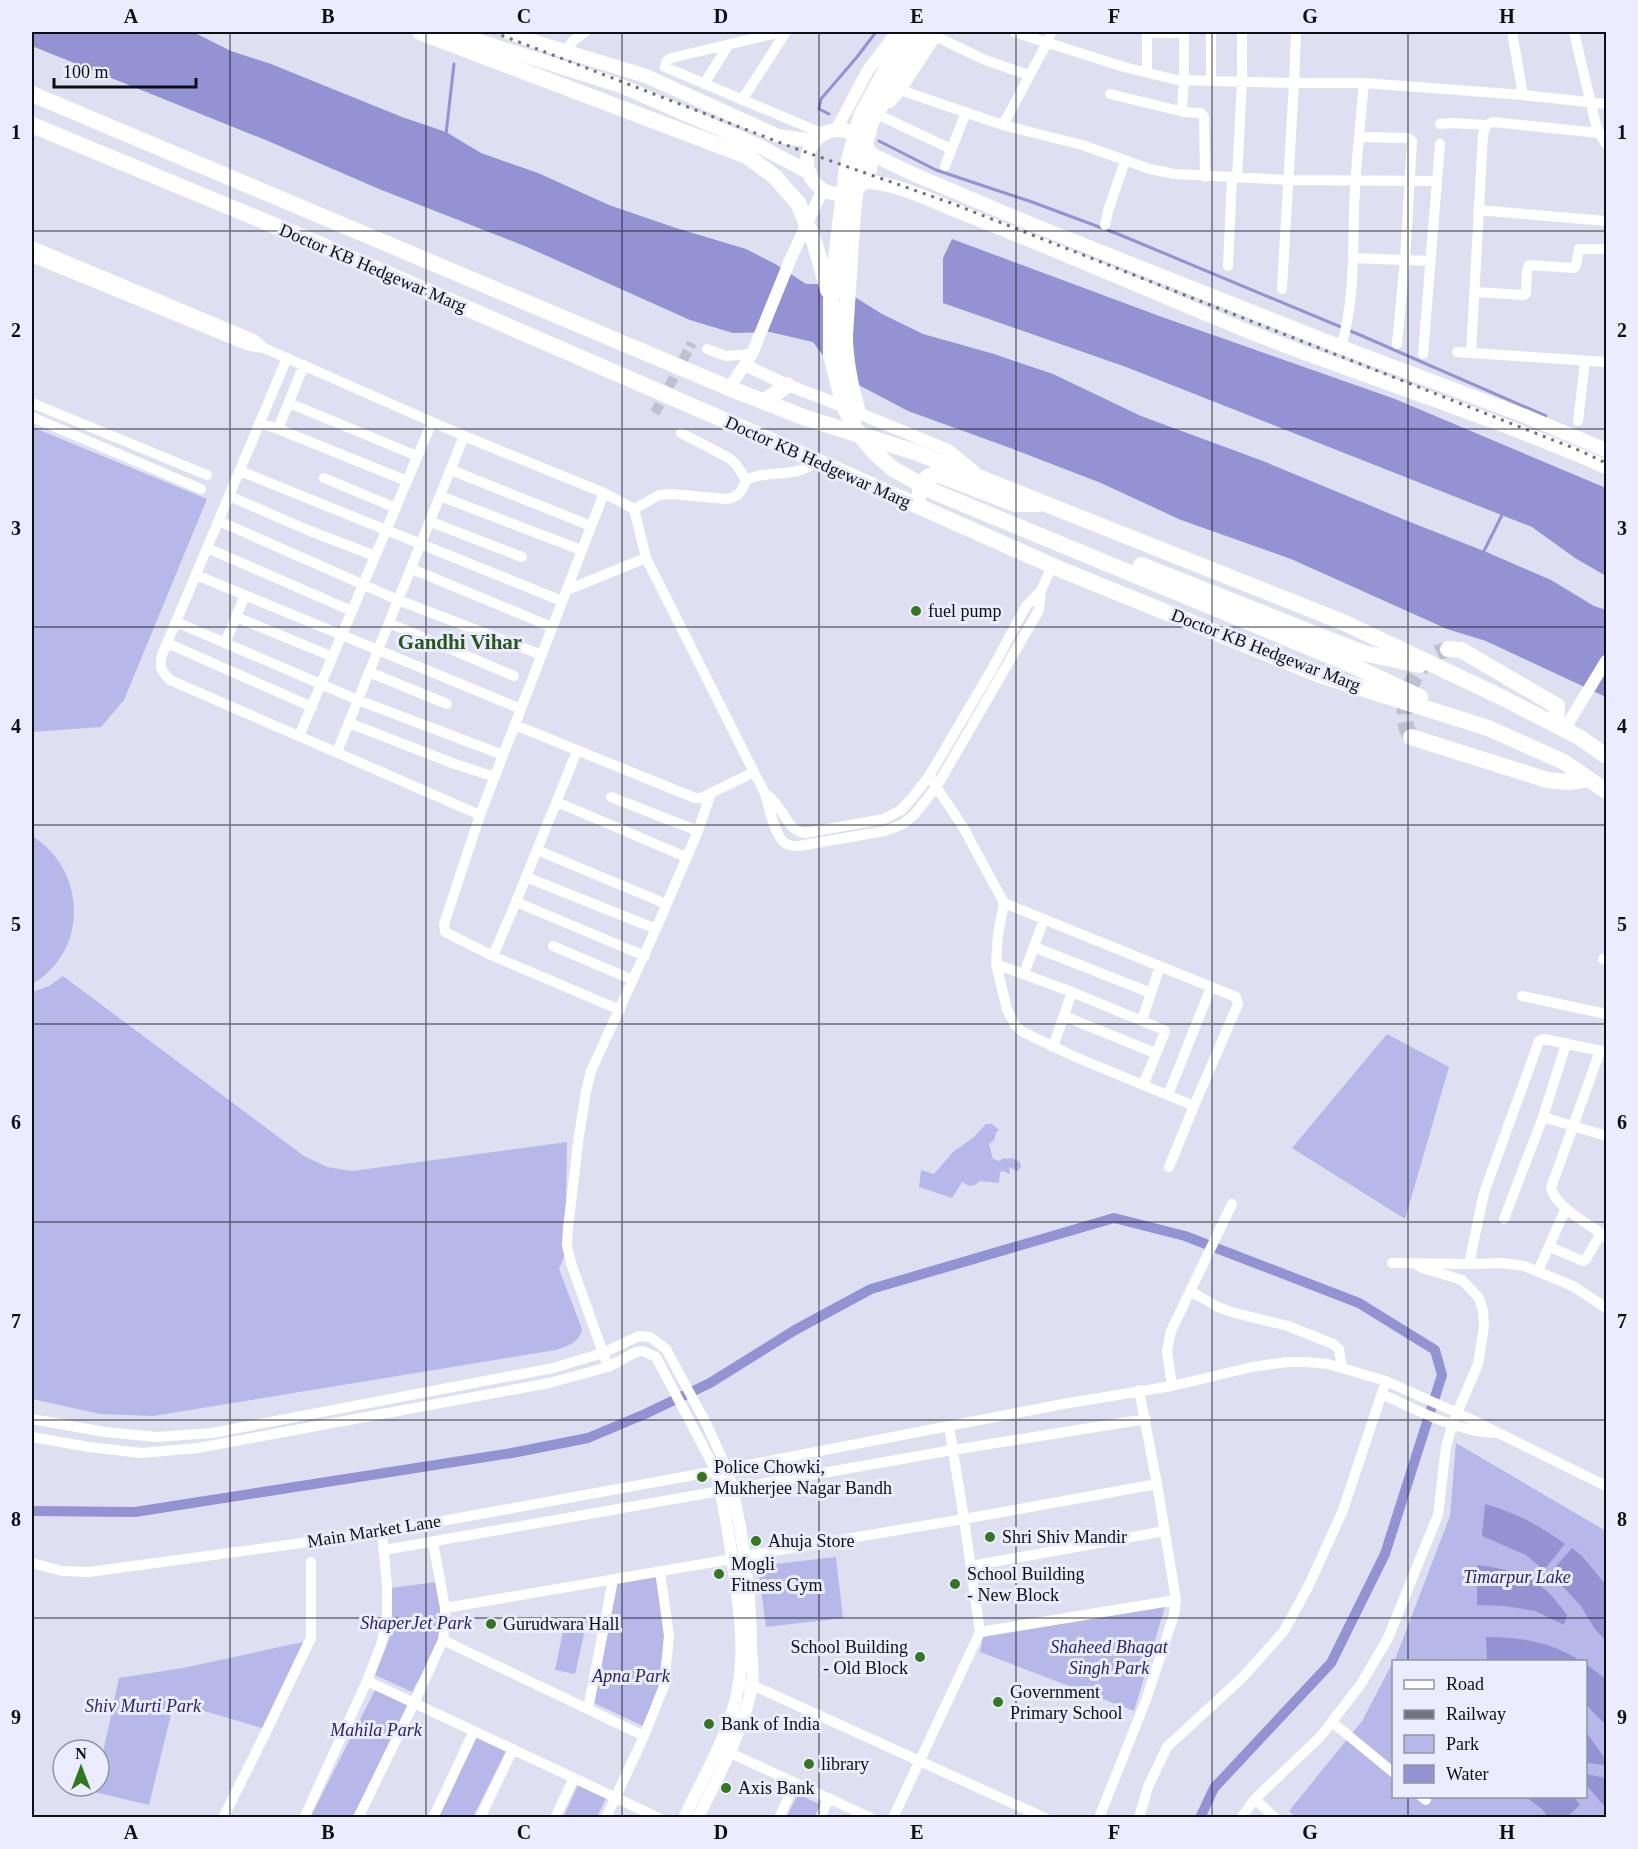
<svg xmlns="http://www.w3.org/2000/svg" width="1638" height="1849" font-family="'Times New Roman',serif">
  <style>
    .green { fill: #b6b8e9 }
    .water { fill: #9393d4 }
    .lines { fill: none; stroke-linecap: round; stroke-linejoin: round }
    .stream { stroke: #9393d4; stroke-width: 3 }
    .canal { stroke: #9393d4; stroke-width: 10 }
    .minor-tunnel { stroke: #bfc0d0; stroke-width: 10; stroke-dasharray: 10 5; stroke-linecap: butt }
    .trunk-tunnel { stroke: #bfc0d0; stroke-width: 16; stroke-dasharray: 16 8; stroke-linecap: butt }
    .minor { stroke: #fff; stroke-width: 10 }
    .tertiary { stroke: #fff; stroke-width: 12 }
    .secondary { stroke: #fff; stroke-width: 14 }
    .trunk { stroke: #fff; stroke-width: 16 }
    .rail { stroke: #72737f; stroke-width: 3; stroke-dasharray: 3 6; stroke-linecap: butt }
    .grid { fill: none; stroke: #0e0f15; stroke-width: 1.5; stroke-opacity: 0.55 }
    .poi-dot { fill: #32791d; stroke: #ebecfe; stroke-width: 2 }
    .labels { text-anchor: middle; stroke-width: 6; stroke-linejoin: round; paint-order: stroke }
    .street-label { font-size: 18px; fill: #0e0f15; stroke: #ebecfe }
    .poi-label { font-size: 18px; fill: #0e0f15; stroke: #ebecfe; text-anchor: start }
    .park-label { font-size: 18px; font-style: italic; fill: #2e226e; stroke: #ebecfe }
    .quarter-label { font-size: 21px; font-weight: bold; fill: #29561d; stroke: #ebecfe }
    .neatline { fill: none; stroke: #0e0f15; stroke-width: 2 }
    .grid-label { font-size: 20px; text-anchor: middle; font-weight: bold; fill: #0e0f15 }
  </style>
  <rect width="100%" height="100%" fill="#dedff1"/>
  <path class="green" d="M 32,427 L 207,499 L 124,700 L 101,727 L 32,732 Z
    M 32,836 C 87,870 89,951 32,984 Z
    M 63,976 L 304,1156 L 327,1167 L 352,1171 L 567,1142 L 565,1254 L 559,1269 L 582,1329 C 580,1342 568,1346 556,1350 L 153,1416 L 100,1414 L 32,1399 L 32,992 L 49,986 Z
    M 1387,1034 L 1449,1067 L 1405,1219 L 1292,1148 Z
    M 986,1124 L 992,1124 L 999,1130 L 996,1133 L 994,1140 L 989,1144 L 993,1159 L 1000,1161 L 1003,1158 L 1006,1159 L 1012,1158 L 1020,1162 L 1021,1167 L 1017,1171 L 1009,1167 L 1010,1174 L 1003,1171 L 1000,1172 L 999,1183 L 980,1181 L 975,1185 L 969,1186 L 962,1182 L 952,1198 L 919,1187 L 921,1170 L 934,1174 L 953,1152 L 974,1137 Z
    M 1456,1443 L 1606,1531 L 1606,1817 L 1297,1818 L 1289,1811 L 1362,1721 L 1393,1662 L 1394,1796 L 1586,1796 L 1586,1662 L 1394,1662 L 1450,1516 Z
    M 836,1557 L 843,1618 L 766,1627 L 758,1566 Z
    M 657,1577 L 665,1638 L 661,1685 L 643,1726 L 594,1703 L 617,1584 Z
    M 437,1582 C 439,1596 444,1611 442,1626 C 439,1647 422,1673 412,1692 L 375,1675 L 391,1634 L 391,1588 Z
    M 1165,1607 L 1134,1711 L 980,1652 L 983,1637 Z
    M 566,1617 L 587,1621 L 575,1674 L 555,1670 Z
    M 303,1642 L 262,1728 L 174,1702 L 149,1805 L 94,1792 L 96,1786 L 99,1786 L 99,1771 L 119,1678 L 183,1668 Z
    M 375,1690 L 409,1705 L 353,1817 L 310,1818 Z
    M 476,1736 L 506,1751 L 473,1817 L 437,1818 Z
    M 578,1785 L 606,1798 L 597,1817 L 563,1818 Z
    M 798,1794 L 821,1805 L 815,1817 L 786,1818 Z"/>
  <path class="water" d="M 32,32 L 193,32 L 231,51 L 271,64 L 402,117 L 446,132 L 481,153 L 538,173 L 609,205 L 676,228 L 746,249 L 777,265 L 806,284 L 834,284 L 882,314 L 923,334 L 994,354 L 1053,374 L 1141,416 L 1263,461 L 1410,522 L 1484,551 L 1551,580 L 1594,606 L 1606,610 L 1606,697 L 1486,641 L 1447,629 L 1291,559 L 1181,520 L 1101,483 L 1013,449 L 908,411 L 836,373 L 813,342 L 770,332 L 733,333 L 690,320 L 527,247 L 379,189 L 268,141 L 32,46 Z
    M 952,239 L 1162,317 L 1395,399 L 1606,488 L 1606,576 L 1575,558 L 1532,527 L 1126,367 L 943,303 L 943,258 Z
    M 1485,1504 C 1515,1512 1540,1526 1565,1544 L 1544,1570 L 1526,1555 L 1482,1536 Z
    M 1572,1548 L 1582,1556 L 1606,1585 L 1606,1641 L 1594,1628 L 1581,1606 L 1550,1573 Z
    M 1477,1565 C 1503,1568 1528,1574 1548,1592 C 1555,1599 1561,1607 1567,1615 L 1564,1625 L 1535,1611 L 1505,1606 L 1477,1605 Z
    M 1486,1637 C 1520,1637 1552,1642 1581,1661 L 1487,1661 Z
    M 1586,1664 L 1606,1679 L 1606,1725 L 1586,1705 Z
    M 1586,1732 L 1606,1760 L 1606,1765 L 1586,1763 Z
    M 1586,1774 L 1606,1778 L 1606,1808 L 1586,1785 Z
    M 1526,1797 L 1574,1797 L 1580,1805 L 1567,1817 L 1548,1817 L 1542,1809 Z"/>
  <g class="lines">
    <path class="stream" d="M 829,114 L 819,109 L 821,99 L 857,57 L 876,32
      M 446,134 L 454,64
      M 879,141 L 936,170 L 1032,202 L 1118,234 L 1360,335 L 1546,416
      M 1483,553 L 1503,513"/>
    <path class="canal" d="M 32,1511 L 135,1512 L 512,1453 L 588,1438 L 645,1414 L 710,1383 L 795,1330 L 871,1289 L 1114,1218 L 1185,1236 L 1359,1303 L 1435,1350 L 1442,1375 L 1385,1554 L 1331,1663 L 1214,1788 L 1200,1818"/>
    <path class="minor-tunnel" d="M 655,413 L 692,343"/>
    <path class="trunk-tunnel" d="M 1411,737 C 1395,713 1411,674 1431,657 C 1436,652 1442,651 1448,649"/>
    <path class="minor" d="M 781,32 L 671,58 L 667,61 L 665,67 L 824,134
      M 1014,32 L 1124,67 L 1177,80 L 1294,83 L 1296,32
      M 1512,32 L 1523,95
      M 1574,32 L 1596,125 L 1599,133 L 1606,144
      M 1147,33 L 1184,33
      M 935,36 L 985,60 L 1029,75
      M 565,51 L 574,40 L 585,32
      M 1147,72 L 1147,32
      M 1211,81 L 1211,32
      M 704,84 L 729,44
      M 900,90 L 1003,125 L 1082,145 L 1150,169 L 1174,174 L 1289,180 L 1437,181
      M 1110,94 L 1176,110 L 1182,108 L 1184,80 L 1184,32
      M 742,100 L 786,32
      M 1179,110 L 1183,112 L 1201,113 L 1204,117 L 1205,177
      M 881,116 L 951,149
      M 1440,124 L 1452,123 L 1486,125
      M 1003,125 L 1048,41 L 1051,32
      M 1360,137 L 1407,138 L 1410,139 L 1412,141 L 1405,260 L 1397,344
      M 945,166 L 966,112
      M 1237,178 L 1242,81 L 1242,32
      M 1478,210 L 1606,221
      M 1105,225 L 1108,211 L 1125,161
      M 32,246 L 254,339 L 264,348 L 464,436 L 604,493 L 634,509
      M 32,257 L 249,346 L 264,348
      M 1353,258 L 1430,261
      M 1228,266 L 1232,178
      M 1282,289 L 1294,83 L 1364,83 L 1523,95 L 1606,104
      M 1474,292 L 1524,295 L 1526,293 L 1527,270 L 1529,265 L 1574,268 L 1576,265 L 1579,249 L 1606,249
      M 1341,347 C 1354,304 1353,258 1354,213 C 1355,170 1360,126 1364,83
      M 707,349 L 726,356 L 752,354
      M 1457,352 L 1606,362
      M 1471,353 L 1483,135 L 1486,125 L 1493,122 L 1599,133
      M 1423,354 L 1440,144
      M 287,358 L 162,655 C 159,667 161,671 170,680 L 480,815 L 444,924 L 445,932 L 493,956 L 620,1010
      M 32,403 L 207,475
      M 289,403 L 417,456
      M 32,417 L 201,489
      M 1578,421 L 1585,362
      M 259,423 L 278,429 L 407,481
      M 278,429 L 304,365
      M 681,433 L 729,458 L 736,464 L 746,480
      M 451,470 L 591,526
      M 240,471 L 562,601
      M 324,478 L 396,508
      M 229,496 L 310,531 L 375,556
      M 440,496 L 581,550
      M 219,521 L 398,600 L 542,655
      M 431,522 L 522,557
      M 207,548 L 352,611
      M 412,569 L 552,627
      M 196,575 L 521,709
      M 567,590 L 646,558
      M 236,617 L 333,657
      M 176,622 L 358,700 L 503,755
      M 389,623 L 514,676
      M 167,643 L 312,707
      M 225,643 L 245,595
      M 369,672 L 447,704
      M 349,723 L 452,763 L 495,777
      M 515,725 L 695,798 L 701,798 L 711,793
      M 299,736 L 432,422
      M 337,752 L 464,436
      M 754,772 C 757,779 762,786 765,794 C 769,806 774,835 785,843 C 789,846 794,846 799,846 L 885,831 L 903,824 L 915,814 L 937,786 L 1039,610 L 1041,591 L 1052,566
      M 929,776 L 963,827 L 1004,903 L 998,934 L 996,964 L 1007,1009 L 1015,1025 L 1023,1032 L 1073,1056 L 1194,1106 L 1169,1167
      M 765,793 C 770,797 774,801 778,807 C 787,818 790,831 805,833 L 884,819 L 901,810 L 913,797 L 929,776 L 991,671 L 1026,606 L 1041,591
      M 611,797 L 698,831
      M 557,802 L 686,857
      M 480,815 L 604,493
      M 537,850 L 666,904
      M 526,877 L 656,929
      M 516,902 L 645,956
      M 1004,903 L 1236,997 L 1238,1004 L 1194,1106
      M 553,946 L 633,980
      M 1034,947 L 1151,993
      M 493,956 L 516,902 L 577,751
      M 1603,959 L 1606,959
      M 996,964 L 1072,992 L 1053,1047
      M 1024,974 L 1044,919
      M 1072,992 L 1164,1030 L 1165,1032 L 1143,1085
      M 1522,996 L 1606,1014
      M 1064,1016 L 1155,1053
      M 1142,1020 L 1160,966
      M 1600,1051 L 1551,1188 C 1556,1208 1591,1225 1606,1237
      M 1168,1095 L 1211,987
      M 1543,1117 L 1606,1136
      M 1504,1219 L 1543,1117 L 1566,1044
      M 1550,1247 L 1583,1261 L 1586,1259 L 1601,1233
      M 1392,1263 L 1469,1264 L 1502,1263 L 1524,1266 L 1573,1286 L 1606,1308
      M 1469,1264 L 1484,1193 L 1539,1041 L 1544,1039 L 1606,1052
      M 1538,1271 L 1566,1208
      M 1190,1291 L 1218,1307 L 1231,1312 L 1288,1326 L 1333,1344 L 1339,1349 L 1342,1368
      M 608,1367 L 571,1263 L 567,1245 L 568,1228 L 579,1135 L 586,1092 L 591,1071 L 656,929 L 698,831 L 711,793 L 754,772 L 646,558 L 634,509 L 659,495 L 672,494 L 725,499 C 738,498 742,492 746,480 C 772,468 795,480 817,461
      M 1172,1386 L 1167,1351 L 1171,1331 L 1232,1204
      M 1382,1394 C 1417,1410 1455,1431 1494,1433
      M 32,1419 L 105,1432 L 156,1437 L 212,1433 L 553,1368 L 603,1353 L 639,1336 L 650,1337 L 666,1349 L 707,1425 L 727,1469
      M 32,1437 L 89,1447 L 141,1453 L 198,1448 L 549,1383 L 608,1367 L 636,1352 L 643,1351 L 656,1357 L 716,1471
      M 433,1542 L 445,1608 L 445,1625 L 443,1640 L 414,1703 L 659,1818
      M 384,1550 L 953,1450 L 1146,1419
      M 744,1556 L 964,1519 L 1157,1484
      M 32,1563 L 62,1571 L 89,1572 L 382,1532 L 727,1469 L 1063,1404 L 1172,1386 L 1252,1367 L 1287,1362 L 1306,1362 L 1328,1364 L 1386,1381 L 1464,1416 L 1606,1486
      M 971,1566 L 1165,1531
      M 445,1608 L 732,1559
      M 980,1632 L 1176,1600
      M 443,1640 L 644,1736
      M 745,1686 L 752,1685 L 1045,1818
      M 588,1709 L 613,1580
      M 1332,1722 L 1394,1773
      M 724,1750 L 871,1818
      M 1421,1796 L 1426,1800
      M 1255,1799 L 1275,1818
      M 223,1818 L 266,1732 L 311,1638 L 311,1562
      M 304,1818 L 367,1681 L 381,1645 L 387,1619 L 387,1586 L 382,1532
      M 358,1818 L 414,1703 L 367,1681
      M 433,1818 L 474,1731
      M 480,1818 L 513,1749
      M 555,1818 L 574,1778
      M 606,1818 L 644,1736 L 664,1686 L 669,1636 L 660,1571
      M 779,1818 L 795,1783
      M 820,1818 L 829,1798
      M 893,1818 L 980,1632 L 964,1519 L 949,1426
      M 1099,1818 L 1146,1700 L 1174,1615 L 1176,1600 L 1157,1484 L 1139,1390
      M 1139,1818 L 1148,1787 L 1167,1747 L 1244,1676 L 1284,1631 L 1309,1585 L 1343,1510 L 1386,1381
      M 1241,1818 L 1255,1799 L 1320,1737 L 1361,1684 L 1388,1638 L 1438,1515 L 1446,1447 L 1452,1425 L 1478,1364 L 1484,1327 L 1483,1311 L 1479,1298 L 1462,1280 L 1422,1268 L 1416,1264"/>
    <path class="tertiary" d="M 890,102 L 900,90 L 938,32
      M 836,130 L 868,70 L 897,32
      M 745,365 L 787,385 L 822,398 L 948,450 L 974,471
      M 729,388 L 752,354 L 791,258 L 823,189
      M 1564,730 L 1606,661
      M 684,1818 C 703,1777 731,1732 738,1688 C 745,1652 740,1614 735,1579 C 730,1542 725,1507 716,1471
      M 698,1818 C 718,1776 743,1732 752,1686 C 754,1675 752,1662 751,1650 C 751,1589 743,1528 727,1469"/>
    <path class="secondary" d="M 451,32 L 621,86 L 761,147 L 810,173
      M 508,32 L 548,46 L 646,76 L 778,136 L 814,141
      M807 162a32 32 0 1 1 64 0a32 32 0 1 1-64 0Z
      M 869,153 L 913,174 L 1031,224 L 1341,347 L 1525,416 L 1606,450
      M 864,182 C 893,181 934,202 962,213 C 1058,250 1151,292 1247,331 C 1366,378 1488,415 1606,467"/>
    <path class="trunk" d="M 420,32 L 747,156 L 775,177 L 798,203 L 815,244 L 828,290
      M 913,32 L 891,61 L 861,116 L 847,167 L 831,300 L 831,355 L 844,406 L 856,430 L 873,451 L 893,469 L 937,493 L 1347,663 L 1420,697
      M 32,94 L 729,388 L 806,418 L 915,452 L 1345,623 L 1499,696 L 1579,737 L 1606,756
      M 32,125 L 307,239 L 761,436 L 1062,570 L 1320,675 L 1488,728 L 1564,762 L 1606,791
      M 764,402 L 787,385
      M 857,409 C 850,384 845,361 845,335 L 853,212 L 858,172 L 871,122 L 901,72 L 929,32
      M 920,494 C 920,482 926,476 937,474 L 1015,504 L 1038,504
      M 1141,565 L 1363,653 L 1419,665
      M 1448,649 L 1461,650 L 1557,706 L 1556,725
      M 1411,737 L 1547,780 L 1568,782 L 1589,779"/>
    <path class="rail" d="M 493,32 L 794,148 L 951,203 L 1581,451 L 1606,463"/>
  </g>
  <path class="grid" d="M 230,32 L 230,1818M 426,32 L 426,1818M 622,32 L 622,1818M 819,32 L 819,1818M 1016,32 L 1016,1818M 1212,32 L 1212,1818M 1408,32 L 1408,1662M 32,231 L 1606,231M 32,429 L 1606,429M 32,627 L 1606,627M 32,825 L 1606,825M 32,1024 L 1606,1024M 32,1222 L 1606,1222M 32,1420 L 1606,1420M 32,1618 L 1606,1618M 1408,1796 L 1408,1818"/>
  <g class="poi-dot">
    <circle cx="916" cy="611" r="6"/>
    <circle cx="702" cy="1477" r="6"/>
    <circle cx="990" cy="1537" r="6"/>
    <circle cx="756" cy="1541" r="6"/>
    <circle cx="719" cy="1574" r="6"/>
    <circle cx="955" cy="1584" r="6"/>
    <circle cx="491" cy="1624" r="6"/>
    <circle cx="920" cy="1657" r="6"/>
    <circle cx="998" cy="1702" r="6"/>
    <circle cx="709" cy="1724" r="6"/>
    <circle cx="809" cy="1764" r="6"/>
    <circle cx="726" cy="1788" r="6"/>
  </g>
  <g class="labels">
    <g class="street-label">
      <text transform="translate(373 268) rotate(23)" y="6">Doctor KB Hedgewar Marg</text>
      <text transform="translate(818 462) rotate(24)" y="6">Doctor KB Hedgewar Marg</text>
      <text transform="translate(1266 650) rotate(21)" y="6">Doctor KB Hedgewar Marg</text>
      <text transform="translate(374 1531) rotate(-9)" y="6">Main Market Lane</text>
    </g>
    <g class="poi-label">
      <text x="928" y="617">fuel pump</text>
      <text x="714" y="1473">Police Chowki,<tspan x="714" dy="21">Mukherjee Nagar Bandh</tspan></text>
      <text x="1002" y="1543">Shri Shiv Mandir</text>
      <text x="768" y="1547">Ahuja Store</text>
      <text x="731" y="1570">Mogli<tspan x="731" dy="21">Fitness Gym</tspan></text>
      <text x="967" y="1580">School Building<tspan x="967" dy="21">- New Block</tspan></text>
      <text x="503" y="1630">Gurudwara Hall</text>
      <text x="908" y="1653" text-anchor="end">School Building<tspan x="908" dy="21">- Old Block</tspan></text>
      <text x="1010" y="1698">Government<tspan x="1010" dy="21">Primary School</tspan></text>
      <text x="721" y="1730">Bank of India</text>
      <text x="821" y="1770">library</text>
      <text x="738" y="1794">Axis Bank</text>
    </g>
    <g class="park-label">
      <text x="1517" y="1583">Timarpur Lake</text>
      <text x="416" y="1629">ShaperJet Park</text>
      <text x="1109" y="1653">Shaheed Bhagat<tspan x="1109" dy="21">Singh Park</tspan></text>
      <text x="631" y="1682">Apna Park</text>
      <text x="143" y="1712">Shiv Murti Park</text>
      <text x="376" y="1736">Mahila Park</text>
    </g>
    <g class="quarter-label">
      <text x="460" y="649">Gandhi Vihar</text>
    </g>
  </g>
  <rect width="1638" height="1849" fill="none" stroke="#ebecfe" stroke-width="66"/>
  <rect x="1392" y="1660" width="195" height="138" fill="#ebecfe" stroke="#9394a1" stroke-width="1.5"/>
  <rect x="1404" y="1680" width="30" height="9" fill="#ffffff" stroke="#9394a1" stroke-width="1.5"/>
  <text x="1446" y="1690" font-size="18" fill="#0e0f15">Road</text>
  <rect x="1404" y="1710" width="30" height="9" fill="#72737f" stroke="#9394a1" stroke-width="1.5"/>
  <text x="1446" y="1720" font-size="18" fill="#0e0f15">Railway</text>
  <rect x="1404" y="1735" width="30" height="18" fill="#b6b8e9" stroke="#9394a1" stroke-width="1.5"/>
  <text x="1446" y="1750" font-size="18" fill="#0e0f15">Park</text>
  <rect x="1404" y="1765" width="30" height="18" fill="#9393d4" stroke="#9394a1" stroke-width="1.5"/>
  <text x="1446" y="1780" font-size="18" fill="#0e0f15">Water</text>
  <g transform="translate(81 1768)"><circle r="28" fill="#ebecfe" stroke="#9394a1" stroke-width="1.5"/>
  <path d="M0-4.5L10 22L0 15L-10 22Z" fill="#32791d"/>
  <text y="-9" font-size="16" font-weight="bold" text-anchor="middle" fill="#0e0f15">N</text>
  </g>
  <path d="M54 78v9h142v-9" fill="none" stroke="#0e0f15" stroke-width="3"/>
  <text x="63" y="78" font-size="18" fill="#0e0f15" stroke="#ebecfe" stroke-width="4.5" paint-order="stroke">100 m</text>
  <rect x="33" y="33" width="1572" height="1783" class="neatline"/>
  <g class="grid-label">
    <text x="131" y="23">A</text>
    <text x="328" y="23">B</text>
    <text x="524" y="23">C</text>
    <text x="721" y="23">D</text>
    <text x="917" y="23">E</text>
    <text x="1114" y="23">F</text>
    <text x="1310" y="23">G</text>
    <text x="1507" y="23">H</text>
    <text x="16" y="139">1</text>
    <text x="1622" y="139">1</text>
    <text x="16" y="337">2</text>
    <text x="1622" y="337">2</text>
    <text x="16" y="535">3</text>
    <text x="1622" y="535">3</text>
    <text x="16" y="733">4</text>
    <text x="1622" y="733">4</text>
    <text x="16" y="931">5</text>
    <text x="1622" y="931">5</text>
    <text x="16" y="1129">6</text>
    <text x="1622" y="1129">6</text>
    <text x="16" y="1328">7</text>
    <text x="1622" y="1328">7</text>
    <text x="16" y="1526">8</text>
    <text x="1622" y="1526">8</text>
    <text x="16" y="1724">9</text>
    <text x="1622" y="1724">9</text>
    <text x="131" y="1839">A</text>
    <text x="328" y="1839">B</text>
    <text x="524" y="1839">C</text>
    <text x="721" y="1839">D</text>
    <text x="917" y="1839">E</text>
    <text x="1114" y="1839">F</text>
    <text x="1310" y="1839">G</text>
    <text x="1507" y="1839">H</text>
  </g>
</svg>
